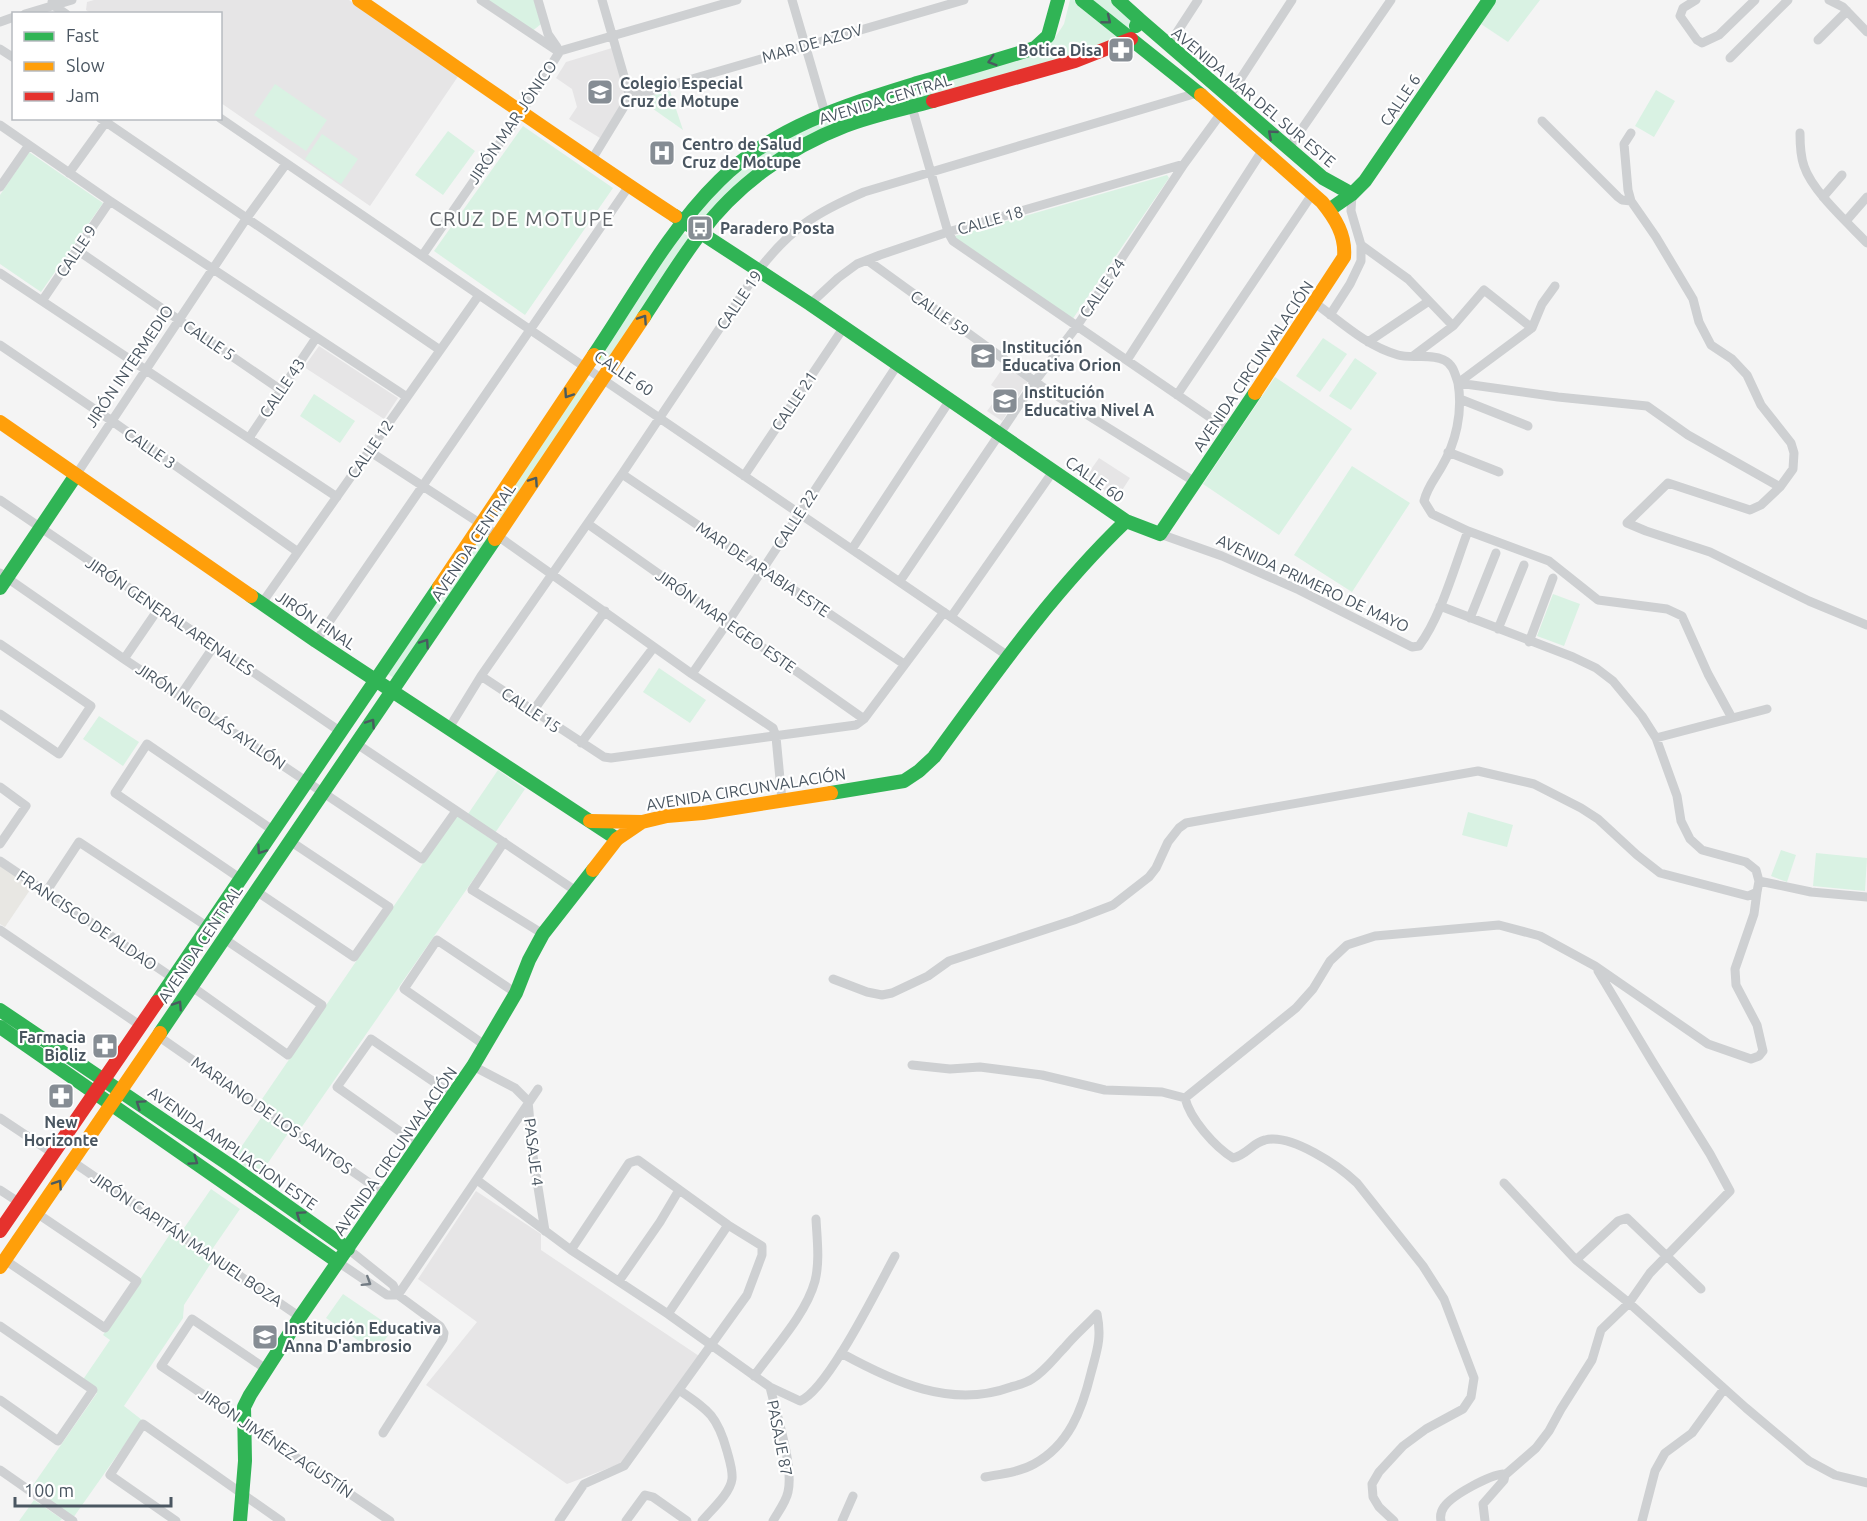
<svg xmlns="http://www.w3.org/2000/svg" width="1867" height="1521" font-family="Ubuntu,sans-serif">
  <style>
    .commercial { fill: #e8e7e3 }
    .education { fill: #e6e5e6 }
    .green { fill: #d9f2e3 }
    .lines { fill: none; stroke-linecap: round; stroke-linejoin: round }
    .street { stroke: #ced0d2; stroke-width: 9 }
    .fast { stroke: #30b455; stroke-width: 14 }
    .slow { stroke: #ff9f0a; stroke-width: 14 }
    .jam { stroke: #e5322d; stroke-width: 14 }
    .oneway { stroke: #495b60 }
    .oneway2 { stroke: #727b83 }
    .labels { text-anchor: middle; stroke-width: 4.5; stroke-linejoin: round; paint-order: stroke }
    .street-label { font-size: 16px; fill: #4a5661; stroke: #fff }
    .poi-label { font-size: 16px; font-weight: bold; fill: #4a5661; stroke: #fff; text-anchor: start }
    .quarter-label { font-size: 20px; letter-spacing: 1.5px; fill: #5f6368; stroke: #fff }
  </style>
  <rect width="100%" height="100%" fill="#f4f4f4"/>
  <path class="commercial" d="M 0,862 L 34,884 L 5,927 L 0,924 Z"/>
  <path class="education" d="M 94,0 L 349,0 L 459,75 L 370,206 L 221,103 L 220,14 L 92,14 L 86,10 L 87,2 Z
    M 612,48 L 628,96 L 600,138 L 569,119 L 577,107 L 572,89 L 556,78 L 566,62 Z
    M 319,346 L 398,398 L 384,419 L 304,367 Z
    M 1005,365 L 1029,380 L 1002,421 L 987,411 L 1001,392 L 991,385 Z
    M 1099,458 L 1130,478 L 1117,498 L 1085,478 Z
    M 476,1191 L 541,1234 L 541,1250 L 702,1358 L 622,1463 L 567,1484 L 426,1385 L 477,1322 L 418,1279 Z"/>
  <path class="green" d="M 481,0 L 534,0 L 541,24 L 530,33 Z
    M 1070,0 L 1075,0 L 1121,36 L 1119,41 L 802,141 L 706,222 L 695,214 L 724,180 L 811,122 L 899,93 L 1047,50 L 1064,24 Z
    M 1093,0 L 1111,0 L 1133,19 L 1128,32 Z
    M 1496,0 L 1540,0 L 1508,42 L 1481,24 Z
    M 275,84 L 327,120 L 306,151 L 254,115 Z
    M 1656,90 L 1675,101 L 1654,137 L 1635,126 Z
    M 670,91 L 683,130 L 639,99 Z
    M 523,126 L 613,188 L 525,315 L 434,251 Z
    M 448,131 L 475,151 L 443,195 L 415,175 Z
    M 322,134 L 358,159 L 341,184 L 305,159 Z
    M 29,152 L 103,203 L 41,292 L 0,264 L 0,195 Z
    M 1167,175 L 1169,178 L 1072,320 L 955,239 L 955,236 Z
    M 682,232 L 692,239 L 605,367 L 595,361 Z
    M 1323,338 L 1347,354 L 1320,392 L 1296,376 Z
    M 1355,358 L 1377,373 L 1351,410 L 1329,396 Z
    M 1275,377 L 1352,429 L 1279,535 L 1203,484 Z
    M 585,378 L 593,385 L 501,520 L 493,513 Z
    M 314,394 L 355,421 L 340,443 L 300,416 Z
    M 1352,466 L 1410,503 L 1352,592 L 1294,555 Z
    M 477,538 L 486,544 L 394,678 L 386,673 Z
    M 1553,594 L 1580,604 L 1564,646 L 1537,636 Z
    M 659,668 L 706,700 L 690,723 L 643,692 Z
    M 99,716 L 139,742 L 123,766 L 83,739 Z
    M 498,770 L 525,789 L 495,833 L 468,814 Z
    M 1468,812 L 1513,825 L 1507,847 L 1462,835 Z
    M 456,815 L 498,844 L 299,1131 L 260,1102 Z
    M 1781,850 L 1796,855 L 1787,882 L 1771,876 Z
    M 1816,853 L 1867,858 L 1865,891 L 1813,886 Z
    M 263,1115 L 289,1132 L 259,1176 L 233,1159 Z
    M 211,1189 L 240,1209 L 211,1251 L 182,1231 Z
    M 170,1234 L 211,1263 L 184,1305 L 183,1318 L 124,1406 L 142,1420 L 73,1518 L 31,1488 L 97,1393 L 82,1381 L 110,1340 L 103,1335 Z
    M 343,1294 L 393,1328 L 376,1353 L 326,1318 Z
    M 34,1500 L 62,1519 L 60,1521 L 19,1521 Z"/>
  <g class="lines">
    <path class="street" d="M 481,0 L 559,52
      M 538,0 L 548,34 L 557,47
      M 602,0 L 630,97
      M 792,0 L 825,113
      M 1696,0 L 1683,8 L 1680,16 L 1697,40 L 1702,43 L 1719,35 L 1755,0
      M 1829,0 L 1843,7 L 1867,32
      M 52,2 L 53,5 L 66,14
      M 25,14 L 72,0
      M 0,22 L 14,17
      M 1818,40 L 1847,11
      M 1168,46 L 1198,0
      M 0,49 L 14,58
      M 1730,58 L 1788,0
      M 1228,98 L 1292,0
      M 912,107 L 948,232 L 953,241 L 1230,431
      M 100,118 L 440,350
      M 220,118 L 1008,656
      M 1542,121 L 1618,197 L 1622,200 L 1631,201
      M 0,125 L 110,201 L 407,397
      M 1631,133 L 1624,144 L 1628,190 L 1631,201 L 1656,237 L 1693,299 L 1699,322 L 1711,345 L 1732,359 L 1747,375 L 1761,405 L 1791,443 L 1794,453 L 1793,469 L 1780,487 L 1761,505 L 1750,510 L 1668,483 L 1627,523 L 1646,531 L 1710,552 L 1809,601 L 1867,625
      M 1800,133 C 1800,144 1800,155 1804,166 C 1812,191 1848,223 1867,243
      M 1288,149 L 1391,0
      M 591,161 L 630,97 L 964,0
      M 69,173 L 108,119
      M 0,187 L 29,145
      M 1823,197 L 1842,175
      M 1846,221 L 1867,197
      M 1361,245 L 1408,279 L 1453,326
      M 77,250 L 281,390
      M 422,256 L 522,111 L 560,51 L 737,0
      M 867,260 L 1041,386 L 1195,482
      M 0,273 L 337,497
      M 1555,286 L 1542,304 L 1532,328 L 1458,383 C 1463,412 1456,443 1441,468 C 1434,480 1427,488 1424,501 L 1432,514 L 1468,531 L 1549,561 L 1598,600 L 1667,609 L 1682,616 L 1708,674 L 1732,718
      M 42,301 L 110,201
      M 1315,303 C 1341,322 1366,346 1398,355 C 1412,359 1430,353 1444,360 C 1453,364 1455,374 1458,383 L 1558,397 L 1647,406 L 1688,435 L 1780,487
      M 810,304 L 838,278 L 857,264 L 880,255 L 948,232 L 1184,164
      M 1330,315 L 1350,284 L 1361,261 L 1361,245 L 1351,211 L 1352,194
      M 1368,342 L 1429,301
      M 0,345 L 112,421 L 298,552
      M 1413,356 L 1453,326 L 1484,290 L 1532,328
      M 1127,360 L 1262,151
      M 1177,395 L 1313,193
      M 1460,399 L 1528,426
      M 249,438 L 316,338
      M 369,451 L 481,524 L 692,674 L 773,728 L 776,737 L 782,800
      M 1448,452 L 1499,472
      M 622,474 L 904,664
      M 76,475 L 246,219 L 286,164
      M 744,476 L 844,327
      M 0,500 L 341,732
      M 588,524 L 864,719
      M 1160,534 L 1222,556 L 1299,590 L 1412,647 L 1419,646 C 1441,617 1455,565 1468,531
      M 852,549 L 950,400
      M 0,573 L 124,659 L 422,859 L 456,811
      M 900,581 L 1036,380 L 1077,326 L 1184,164 L 1222,112
      M 262,603 L 479,295
      M 951,617 L 1054,470
      M 1470,618 L 1496,553
      M 1498,629 L 1524,565
      M 316,641 L 629,186
      M 1529,642 L 1553,578
      M 0,644 L 91,706 L 59,754 L 0,714
      M 124,659 L 159,608
      M 692,674 L 728,622 L 898,364
      M 481,676 L 604,757 L 611,758 L 856,725 L 864,719 L 944,612
      M 180,696 L 214,646
      M 533,711 L 605,611
      M 449,728 L 481,676 L 622,474 L 758,271 C 791,228 815,213 864,192 L 1197,93
      M 1656,738 L 1767,709
      M 581,743 L 654,647
      M 357,744 L 576,891
      M 0,787 L 26,806 L 0,844
      M 504,842 L 472,890 L 543,934
      M 0,861 L 173,978
      M 241,879 L 115,793 L 147,744 L 274,831
      M 1759,881 L 1811,892 L 1867,897
      M 256,891 L 354,957 L 389,907 L 290,841
      M 46,892 L 79,842 L 208,927
      M 0,930 L 141,1026
      M 833,979 L 867,992 L 882,995 L 892,993 L 928,976 L 949,961 L 1074,920 L 1113,905 L 1149,877 L 1156,868 L 1168,842 L 1179,828 L 1186,823 L 1478,771 L 1534,784 L 1581,808 L 1598,819 L 1637,855 L 1660,873 L 1748,896 L 1757,892 L 1759,881 L 1756,870 L 1746,862 L 1702,850 L 1690,839 L 1681,821 L 1677,796 L 1656,738 L 1642,716 L 1613,681 L 1596,668 L 1573,657 L 1440,606
      M 191,986 L 288,1055 L 322,1005 L 223,938
      M 158,1036 L 385,1194
      M 486,1046 L 404,989 L 437,940 L 516,993
      M 912,1065 L 950,1069 L 980,1067 L 1042,1075 L 1105,1090 L 1162,1092 L 1185,1098 C 1190,1119 1215,1147 1233,1158 C 1248,1154 1252,1143 1265,1140 C 1291,1133 1339,1166 1357,1183 L 1423,1266 L 1444,1299 L 1474,1378 L 1471,1397 L 1463,1409 L 1426,1429 L 1403,1446 L 1379,1472 L 1372,1484 L 1373,1497 L 1379,1507 L 1394,1521
      M 473,1066 L 515,1088 L 528,1101 L 533,1156 L 545,1231
      M 1185,1098 L 1296,1008 L 1313,989 L 1330,961 L 1347,945 L 1375,936 L 1499,925 L 1540,936 L 1595,966 L 1708,1044 L 1751,1059 L 1759,1056 L 1763,1051 L 1757,1025 L 1736,985 L 1735,969 L 1754,914 L 1757,892
      M 0,1118 L 54,1154
      M 419,1145 L 337,1087 L 371,1039 L 453,1095
      M 73,1162 L 300,1317
      M 477,1180 L 571,1250 L 668,1314 L 770,1387 L 800,1401 C 828,1390 879,1285 895,1256
      M 1504,1183 L 1576,1260 L 1629,1303 L 1746,1408 L 1809,1461 L 1835,1475 L 1867,1483
      M 0,1190 L 20,1203
      M 348,1249 L 393,1285 L 398,1295 L 440,1326 L 444,1333 L 443,1339 L 383,1433
      M 5,1260 L 105,1328 L 137,1281 L 38,1214
      M 1576,1260 L 1618,1221 L 1627,1218 L 1701,1289
      M 338,1262 L 387,1295 L 398,1295
      M 619,1281 L 660,1222 L 679,1190
      M 398,1295 L 538,1089
      M 668,1314 L 728,1225
      M 0,1326 L 93,1390 L 58,1441 L 0,1400
      M 841,1353 C 894,1382 951,1409 1011,1387 C 1018,1385 1026,1383 1032,1379 C 1046,1370 1054,1358 1065,1347 C 1075,1335 1087,1325 1097,1314
      M 266,1369 L 192,1319 L 161,1366 L 390,1521
      M 754,1376 C 775,1347 806,1314 815,1281 C 820,1261 817,1239 816,1219
      M 770,1387 C 776,1413 794,1466 788,1492 C 786,1502 778,1512 773,1521
      M 679,1390 C 708,1410 717,1415 727,1451 C 729,1459 733,1470 732,1479 C 730,1494 711,1510 702,1521
      M 0,1470 L 73,1521
      M 1505,1475 L 1536,1448 L 1549,1431 L 1561,1409 L 1592,1360 L 1601,1330 L 1629,1303 L 1650,1273 L 1730,1191 L 1710,1154 L 1652,1061 L 1598,971
      M 985,1477 C 1001,1474 1020,1472 1034,1464 C 1069,1445 1082,1410 1091,1373 C 1097,1350 1102,1338 1097,1314
      M 176,1521 L 110,1475 L 143,1424 L 281,1521
      M 559,1521 L 584,1484 L 624,1466 L 747,1295 L 762,1255 L 762,1246 L 728,1225 L 638,1160 L 629,1163 L 571,1250
      M 626,1521 L 645,1495 L 653,1497 L 687,1521
      M 842,1521 L 853,1496
      M 1441,1521 C 1440,1516 1441,1511 1444,1507 C 1452,1495 1490,1475 1503,1474 L 1505,1475 L 1504,1480 L 1483,1504 L 1485,1521
      M 1642,1521 L 1655,1471 L 1665,1453 L 1692,1433 L 1724,1389"/>
    <path class="fast" d="M 1082,0 L 1201,95
      M 1118,0 L 1139,19 L 1136,26
      M 1139,19 L 1323,178 L 1352,194
      M 1329,210 L 1352,194 L 1365,181 L 1489,0
      M 675,216 L 810,304 L 1126,521 L 1160,534 L 1255,393
      M 644,317 C 662,290 680,260 700,234 C 736,185 788,148 845,126 C 873,115 904,109 933,101
      M 594,355 C 633,297 670,229 719,181 C 773,127 846,105 917,83 C 956,72 996,60 1035,48 L 1048,36 L 1058,0
      M 0,588 L 76,475
      M 251,596 L 316,641 L 617,839
      M 831,793 L 904,781 L 919,771 L 934,757 C 994,675 1052,592 1126,521
      M 157,1002 L 439,587
      M 0,1010 L 231,1166 L 348,1249
      M 0,1027 L 338,1262
      M 160,1033 L 495,539
      M 240,1521 L 245,1461 L 244,1407 L 250,1395 L 300,1317 L 473,1066 L 516,993 L 529,960 L 543,934 L 593,870"/>
    <path class="slow" d="M 359,0 C 464,72 568,146 675,216
      M 1201,95 L 1322,202 C 1335,218 1346,235 1344,257 L 1255,393
      M 0,422 L 251,596
      M 495,539 L 644,317
      M 439,587 L 594,355
      M 590,821 L 642,822
      M 593,870 L 617,839 L 642,822 L 667,816 L 703,813 L 831,793
      M 0,1267 L 160,1033"/>
    <path class="jam" d="M 933,101 L 1075,61 L 1131,39
      M 0,1231 L 157,1002"/>
  </g>
  <defs><path id="oneway-chevron" d="M-2-3.5L2.5 0L-2 3.5" fill="none" stroke-width="1.6" stroke-linecap="round" stroke-linejoin="round" transform="scale(1.5)"/></defs>
  <g class="oneway">
    <use href="#oneway-chevron" transform="translate(1107 20) rotate(39)"/>
    <use href="#oneway-chevron" transform="translate(992 61) rotate(163)"/>
    <use href="#oneway-chevron" transform="translate(1272 134) rotate(-139)"/>
    <use href="#oneway-chevron" transform="translate(643 319) rotate(-56)"/>
    <use href="#oneway-chevron" transform="translate(568 394) rotate(124)"/>
    <use href="#oneway-chevron" transform="translate(534 481) rotate(-56)"/>
    <use href="#oneway-chevron" transform="translate(425 643) rotate(-56)"/>
    <use href="#oneway-chevron" transform="translate(371 723) rotate(-56)"/>
    <use href="#oneway-chevron" transform="translate(261 850) rotate(124)"/>
    <use href="#oneway-chevron" transform="translate(178 1005) rotate(-57)"/>
    <use href="#oneway-chevron" transform="translate(140 1104) rotate(-146)"/>
    <use href="#oneway-chevron" transform="translate(194 1161) rotate(35)"/>
    <use href="#oneway-chevron" transform="translate(58 1184) rotate(-56)"/>
    <use href="#oneway-chevron" transform="translate(300 1215) rotate(-145)"/>
  </g>
  <use class="oneway2" href="#oneway-chevron" transform="translate(367 1282) rotate(32)"/>
  <defs>
    <symbol id="pharmacy-square" viewBox="-11 -11 22 22"><rect x="-9" y="-9" width="18" height="18" rx="4" fill="#868d94" stroke="#fff"/><path d="M-2-6h4v4h4v4h-4v4h-4v-4h-4v-4h4Z" fill="#fff"/></symbol>
    <symbol id="school-square" viewBox="-11 -11 22 22"><rect x="-9" y="-9" width="18" height="18" rx="4" fill="#868d94" stroke="#fff"/><path d="M0-5L7-2L0 1L-7-2ZM-4 1L0 2.5L4 1V4Q0 6-4 4Z" fill="#fff"/></symbol>
    <symbol id="hospital-square" viewBox="-11 -11 22 22"><rect x="-9" y="-9" width="18" height="18" rx="4" fill="#868d94" stroke="#fff"/><path d="M-5-5h3v3.5h4V-5h3V5h-3V1.5h-4V5h-3Z" fill="#fff"/></symbol>
    <symbol id="bus-square" viewBox="-11 -11 22 22"><rect x="-9" y="-9" width="18" height="18" rx="4" fill="#868d94" stroke="#fff"/><path d="M-5-6H5V4H4V6H2V4H-2V6H-4V4H-5ZM-3.5-4V0h7V-4ZM-3.5 1.2v1.5H-2V1.2ZM2 1.2v1.5H3.5V1.2Z" fill="#fff"/></symbol>
  </defs>
  <g fill-rule="evenodd">
    <use href="#pharmacy-square" x="1106" y="35" width="30" height="30"/>
    <use href="#school-square" x="585" y="77" width="30" height="30"/>
    <use href="#hospital-square" x="647" y="138" width="30" height="30"/>
    <use href="#bus-square" x="685" y="213" width="30" height="30"/>
    <use href="#school-square" x="968" y="341" width="30" height="30"/>
    <use href="#school-square" x="990" y="386" width="30" height="30"/>
    <use href="#pharmacy-square" x="90" y="1031" width="30" height="30"/>
    <use href="#pharmacy-square" x="46" y="1081" width="30" height="30"/>
    <use href="#school-square" x="250" y="1322" width="30" height="30"/>
  </g>
  <g class="labels">
    <g class="street-label">
      <text transform="translate(812 43) rotate(-16)" y="6">MAR DE AZOV</text>
      <text transform="translate(1254 97) rotate(40)" y="6">AVENIDA MAR DEL SUR ESTE</text>
      <text transform="translate(885 99) rotate(-17)" y="6">AVENIDA CENTRAL</text>
      <text transform="translate(1400 100) rotate(-56)" y="6">CALLE 6</text>
      <text transform="translate(512 122) rotate(-56)" y="6">JIRÓN MAR JÓNICO</text>
      <text transform="translate(990 220) rotate(-16)" y="6">CALLE 18</text>
      <text transform="translate(76 251) rotate(-56)" y="6">CALLE 9</text>
      <text transform="translate(1102 288) rotate(-56)" y="6">CALLE 24</text>
      <text transform="translate(739 300) rotate(-56)" y="6">CALLE 19</text>
      <text transform="translate(940 313) rotate(35)" y="6">CALLE 59</text>
      <text transform="translate(209 340) rotate(34)" y="6">CALLE 5</text>
      <text transform="translate(129 366) rotate(-56)" y="6">JIRÓN INTERMEDIO</text>
      <text transform="translate(1253 366) rotate(-56)" y="6">AVENIDA CIRCUNVALACIÓN</text>
      <text transform="translate(624 373) rotate(34)" y="6">CALLE 60</text>
      <text transform="translate(282 388) rotate(-56)" y="6">CALLE 43</text>
      <text transform="translate(794 401) rotate(-56)" y="6">CALLE 21</text>
      <text transform="translate(150 448) rotate(35)" y="6">CALLE 3</text>
      <text transform="translate(370 449) rotate(-55)" y="6">CALLE 12</text>
      <text transform="translate(1095 479) rotate(35)" y="6">CALLE 60</text>
      <text transform="translate(795 519) rotate(-57)" y="6">CALLE 22</text>
      <text transform="translate(473 542) rotate(-56)" y="6">AVENIDA CENTRAL</text>
      <text transform="translate(763 569) rotate(34)" y="6">MAR DE ARABIA ESTE</text>
      <text transform="translate(1313 583) rotate(25)" y="6">AVENIDA PRIMERO DE MAYO</text>
      <text transform="translate(170 616) rotate(34)" y="6">JIRÓN GENERAL ARENALES</text>
      <text transform="translate(316 620) rotate(34)" y="6">JIRÓN FINAL</text>
      <text transform="translate(726 621) rotate(35)" y="6">JIRÓN MAR EGEO ESTE</text>
      <text transform="translate(531 710) rotate(34)" y="6">CALLE 15</text>
      <text transform="translate(211 716) rotate(34)" y="6">JIRÓN NICOLÁS AYLLÓN</text>
      <text transform="translate(746 789) rotate(-9)" y="6">AVENIDA CIRCUNVALACIÓN</text>
      <text transform="translate(87 920) rotate(34)" y="6">FRANCISCO DE ALDAO</text>
      <text transform="translate(200 944) rotate(-56)" y="6">AVENIDA CENTRAL</text>
      <text transform="translate(272 1115) rotate(35)" y="6">MARIANO DE LOS SANTOS</text>
      <text transform="translate(233 1148) rotate(35)" y="6">AVENIDA AMPLIACION ESTE</text>
      <text transform="translate(395 1151) rotate(-55)" y="6">AVENIDA CIRCUNVALACIÓN</text>
      <text transform="translate(534 1152) rotate(83)" y="6">PASAJE 4</text>
      <text transform="translate(187 1239) rotate(34)" y="6">JIRÓN CAPITÁN MANUEL BOZA</text>
      <text transform="translate(780 1438) rotate(79)" y="6">PASAJE 87</text>
      <text transform="translate(276 1443) rotate(34)" y="6">JIRÓN JIMÉNEZ AGUSTÍN</text>
    </g>
    <g class="poi-label">
      <text x="1102" y="56" text-anchor="end">Botica Disa</text>
      <text x="620" y="89">Colegio Especial<tspan x="620" dy="18">Cruz de Motupe</tspan></text>
      <text x="682" y="150">Centro de Salud<tspan x="682" dy="18">Cruz de Motupe</tspan></text>
      <text x="720" y="234">Paradero Posta</text>
      <text x="1002" y="353">Institución<tspan x="1002" dy="18">Educativa Orion</tspan></text>
      <text x="1024" y="398">Institución<tspan x="1024" dy="18">Educativa Nivel A</tspan></text>
      <text x="86" y="1043" text-anchor="end">Farmacia<tspan x="86" dy="18">Bioliz</tspan></text>
      <text x="61" y="1128" text-anchor="middle">New<tspan x="61" dy="18">Horizonte</tspan></text>
      <text x="284" y="1334">Institución Educativa<tspan x="284" dy="18">Anna D'ambrosio</tspan></text>
    </g>
    <g class="quarter-label">
      <text x="522" y="226">CRUZ DE MOTUPE</text>
    </g>
  </g>
  <rect x="12" y="12" width="210" height="108" fill="#ffffff" stroke="#b7bbc0" stroke-width="1.5"/>
  <rect x="24" y="32" width="30" height="9" fill="#30b455" stroke="#b7bbc0" stroke-width="1.5"/>
  <text x="66" y="42" font-size="18" fill="#4a5661">Fast</text>
  <rect x="24" y="62" width="30" height="9" fill="#ff9f0a" stroke="#b7bbc0" stroke-width="1.5"/>
  <text x="66" y="72" font-size="18" fill="#4a5661">Slow</text>
  <rect x="24" y="92" width="30" height="9" fill="#e5322d" stroke="#b7bbc0" stroke-width="1.5"/>
  <text x="66" y="102" font-size="18" fill="#4a5661">Jam</text>
  <path d="M15 1497v9h156v-9" fill="none" stroke="#4a5661" stroke-width="3"/>
  <text x="24" y="1497" font-size="18" fill="#4a5661" stroke="#ffffff" stroke-width="4.5" paint-order="stroke">100 m</text>
</svg>
